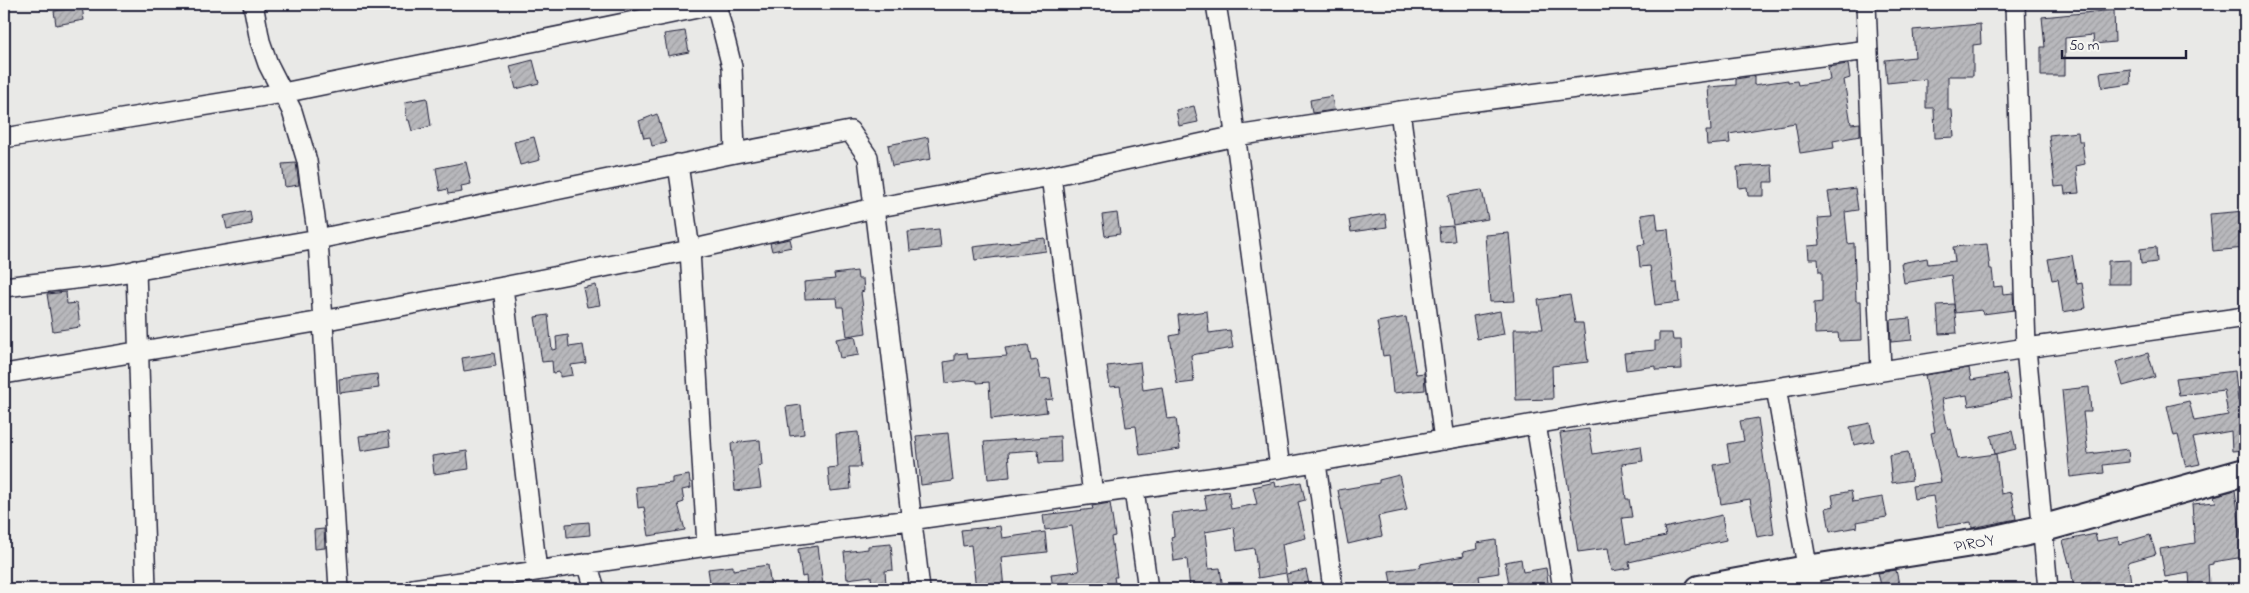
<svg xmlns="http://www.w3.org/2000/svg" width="2249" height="593" font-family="'Indie Flower',sans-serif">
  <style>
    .building { fill: url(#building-hatch); stroke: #22223b }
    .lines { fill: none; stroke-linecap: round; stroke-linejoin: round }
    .street-casing { stroke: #22223b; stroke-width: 22 }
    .secondary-casing { stroke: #22223b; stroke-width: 30 }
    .street { stroke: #f6f6f2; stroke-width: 19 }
    .secondary { stroke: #f6f6f2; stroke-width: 26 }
    .labels { text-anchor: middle; stroke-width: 4; stroke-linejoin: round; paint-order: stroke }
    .street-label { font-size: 16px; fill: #22223b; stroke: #f6f6f2 }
  </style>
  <defs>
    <pattern id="building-hatch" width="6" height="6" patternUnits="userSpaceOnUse" patternTransform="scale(1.25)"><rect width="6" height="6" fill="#b8b8bc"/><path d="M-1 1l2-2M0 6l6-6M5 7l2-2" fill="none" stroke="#9e9ea2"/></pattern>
  </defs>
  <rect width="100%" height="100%" fill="#e9e9e7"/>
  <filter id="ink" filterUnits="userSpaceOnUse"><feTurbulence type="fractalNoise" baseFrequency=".02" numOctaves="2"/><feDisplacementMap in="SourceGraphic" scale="10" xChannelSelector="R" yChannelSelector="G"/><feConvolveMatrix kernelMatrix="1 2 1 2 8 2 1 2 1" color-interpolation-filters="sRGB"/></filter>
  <g filter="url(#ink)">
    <path class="building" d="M 82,7 L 84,20 L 56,25 L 54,11 Z
      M 2114,10 L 2115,42 L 2094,44 L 2093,35 L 2065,38 L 2065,76 L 2041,76 L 2041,47 L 2045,47 L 2042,17 Z
      M 1980,24 L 1981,44 L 1973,45 L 1973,76 L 1948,76 L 1948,110 L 1952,110 L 1954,137 L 1935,138 L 1934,108 L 1926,108 L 1926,79 L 1887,83 L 1885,60 L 1915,57 L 1913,30 Z
      M 685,31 L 689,52 L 668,56 L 664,34 Z
      M 533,60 L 539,83 L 516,89 L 510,66 Z
      M 1848,64 L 1850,78 L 1844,80 L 1851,124 L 1860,123 L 1860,136 L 1833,141 L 1834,148 L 1800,153 L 1795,123 L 1729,134 L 1730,143 L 1707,145 L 1706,131 L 1711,131 L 1708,87 L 1736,85 L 1736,79 L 1754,76 L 1754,85 L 1788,80 L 1788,82 L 1797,81 L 1798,85 L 1830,80 L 1828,67 Z
      M 2130,69 L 2131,84 L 2102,88 L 2100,73 Z
      M 1332,96 L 1334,110 L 1312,113 L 1310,100 Z
      M 427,98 L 431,126 L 412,131 L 409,120 L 407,120 L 405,102 Z
      M 1194,106 L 1198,122 L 1179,126 L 1176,110 Z
      M 657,114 L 666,143 L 652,146 L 650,137 L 644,138 L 639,121 Z
      M 2078,132 L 2079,141 L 2082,141 L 2085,164 L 2076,166 L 2079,193 L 2065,194 L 2064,186 L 2055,187 L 2049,135 Z
      M 534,137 L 540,160 L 520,165 L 514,142 Z
      M 928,137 L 931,159 L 892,166 L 888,145 Z
      M 466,162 L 471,184 L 461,186 L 462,192 L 448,194 L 447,189 L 440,191 L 436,168 Z
      M 296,163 L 299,185 L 285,187 L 282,164 Z
      M 1772,165 L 1773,182 L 1764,182 L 1764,196 L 1748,196 L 1747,187 L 1739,188 L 1737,167 Z
      M 1855,188 L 1858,210 L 1845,212 L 1848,244 L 1854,243 L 1856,301 L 1861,301 L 1862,340 L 1839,341 L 1838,333 L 1815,334 L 1814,303 L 1822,302 L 1822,272 L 1819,272 L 1818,259 L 1809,259 L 1808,246 L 1820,245 L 1818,218 L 1832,217 L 1828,192 Z
      M 1482,190 L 1488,219 L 1453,225 L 1448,195 Z
      M 250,211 L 252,224 L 227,229 L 224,216 Z
      M 2245,211 L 2245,248 L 2213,251 L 2210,214 Z
      M 1117,213 L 1120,234 L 1105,236 L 1102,215 Z
      M 1656,213 L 1658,230 L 1668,229 L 1673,283 L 1677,283 L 1679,302 L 1655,305 L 1650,266 L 1640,267 L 1638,245 L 1645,244 L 1641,215 Z
      M 1385,214 L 1387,227 L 1351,232 L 1349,220 Z
      M 1453,226 L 1455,241 L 1440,242 L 1439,227 Z
      M 939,229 L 941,248 L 910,251 L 908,232 Z
      M 1509,233 L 1515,301 L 1490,302 L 1485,235 Z
      M 1045,238 L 1046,251 L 975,260 L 973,247 Z
      M 790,239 L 792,247 L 772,251 L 770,243 Z
      M 1987,244 L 1990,269 L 1992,269 L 1994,287 L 2002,286 L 2003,294 L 2013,293 L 2014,310 L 1983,314 L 1982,310 L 1955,313 L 1951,275 L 1904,283 L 1901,263 L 1927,258 L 1928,264 L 1955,261 L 1953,247 Z
      M 2156,247 L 2157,262 L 2141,264 L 2140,249 Z
      M 2072,255 L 2077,284 L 2082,283 L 2086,308 L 2063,312 L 2058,279 L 2052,280 L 2048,259 Z
      M 2130,260 L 2130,284 L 2108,284 L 2108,261 Z
      M 857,271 L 858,279 L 863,279 L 864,291 L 861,292 L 866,333 L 847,336 L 843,307 L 838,307 L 837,298 L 805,299 L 804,282 L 835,279 L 834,274 Z
      M 596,285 L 600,305 L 587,307 L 583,288 Z
      M 66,292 L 67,304 L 77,303 L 80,327 L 53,331 L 47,294 Z
      M 1570,295 L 1575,323 L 1583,323 L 1588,362 L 1552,366 L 1553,399 L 1516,400 L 1514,329 L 1543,329 L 1538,300 Z
      M 1954,304 L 1957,333 L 1939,334 L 1937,305 Z
      M 1207,311 L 1209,333 L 1230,330 L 1233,348 L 1191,355 L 1194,382 L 1177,384 L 1170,336 L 1180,334 L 1178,315 Z
      M 1500,311 L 1504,334 L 1477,339 L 1473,316 Z
      M 548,315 L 552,350 L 557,349 L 556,337 L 568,335 L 569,347 L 583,345 L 586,363 L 571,365 L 573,375 L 560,377 L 560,372 L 553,373 L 552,361 L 542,362 L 535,317 Z
      M 1406,317 L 1416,374 L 1424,373 L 1425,390 L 1393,393 L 1389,355 L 1383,356 L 1377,322 Z
      M 1910,318 L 1912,340 L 1891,342 L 1890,320 Z
      M 1659,333 L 1672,333 L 1673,340 L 1681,340 L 1682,369 L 1656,370 L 1656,366 L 1626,370 L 1624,353 L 1655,350 L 1655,341 L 1659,341 Z
      M 855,336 L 859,355 L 840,358 L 836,339 Z
      M 1028,345 L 1031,361 L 1037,360 L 1041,379 L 1050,378 L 1053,399 L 1045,400 L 1047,412 L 991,419 L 989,382 L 977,383 L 977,381 L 969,380 L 946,383 L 944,362 L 955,360 L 955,354 L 967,353 L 968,359 L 1007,356 L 1005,348 Z
      M 494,353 L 496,366 L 464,371 L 462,358 Z
      M 2148,353 L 2155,377 L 2123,386 L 2116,362 Z
      M 1140,362 L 1143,390 L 1162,387 L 1167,419 L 1176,418 L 1180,449 L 1140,455 L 1136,426 L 1126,427 L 1120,386 L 1110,387 L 1107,366 Z
      M 1969,368 L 1971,380 L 2006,374 L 2011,398 L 1969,406 L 1967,395 L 1942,399 L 1948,430 L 1951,429 L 1958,459 L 1996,454 L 2001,494 L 2011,492 L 2016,519 L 1972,528 L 1971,522 L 1938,527 L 1933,496 L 1914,499 L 1912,486 L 1941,482 L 1931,433 L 1935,432 L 1925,375 Z
      M 2235,371 L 2238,401 L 2245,400 L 2245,450 L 2232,451 L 2231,431 L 2193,438 L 2200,464 L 2186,467 L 2178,435 L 2174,436 L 2167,406 L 2189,401 L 2194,421 L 2228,415 L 2224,390 L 2179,395 L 2176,378 Z
      M 377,374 L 379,388 L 340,393 L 339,379 Z
      M 2089,387 L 2091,412 L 2083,412 L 2088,454 L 2128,449 L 2129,462 L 2103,465 L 2104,473 L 2070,477 L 2062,390 Z
      M 801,405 L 804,434 L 790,436 L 786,407 Z
      M 1758,418 L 1774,534 L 1757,537 L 1750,499 L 1721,504 L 1714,465 L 1730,462 L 1727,444 L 1744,441 L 1740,421 Z
      M 1870,423 L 1874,441 L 1854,445 L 1850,427 Z
      M 1589,429 L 1593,454 L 1641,446 L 1643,461 L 1622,464 L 1626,499 L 1629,499 L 1632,517 L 1622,518 L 1626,544 L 1666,536 L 1664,528 L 1722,515 L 1726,540 L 1629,562 L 1630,568 L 1612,571 L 1608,548 L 1578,552 L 1560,433 Z
      M 2012,431 L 2016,449 L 1995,454 L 1991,436 Z
      M 388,432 L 390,446 L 361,451 L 359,436 Z
      M 858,432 L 861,467 L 849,467 L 851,489 L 830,491 L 828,468 L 838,467 L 836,434 Z
      M 948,433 L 953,481 L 921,485 L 916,436 Z
      M 1060,436 L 1061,462 L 1039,463 L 1038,450 L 1008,452 L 1010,477 L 988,479 L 984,442 Z
      M 760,440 L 762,465 L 758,466 L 761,488 L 735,491 L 731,443 Z
      M 467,451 L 469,469 L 434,474 L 432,456 Z
      M 1908,452 L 1912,480 L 1892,483 L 1889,455 Z
      M 689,475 L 691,488 L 682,490 L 684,502 L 678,504 L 685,530 L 649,536 L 644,507 L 638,508 L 636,487 L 672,483 L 672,478 Z
      M 1399,475 L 1407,510 L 1378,516 L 1382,536 L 1348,544 L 1338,490 L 1379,483 L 1379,480 Z
      M 1275,482 L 1276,487 L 1301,482 L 1305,500 L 1298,502 L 1306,538 L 1282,544 L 1286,573 L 1258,578 L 1254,548 L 1237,551 L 1234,527 L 1205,532 L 1209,569 L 1220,568 L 1223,589 L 1190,589 L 1187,559 L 1174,561 L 1171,537 L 1174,536 L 1172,513 L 1207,509 L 1204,495 L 1228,491 L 1231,509 L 1257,504 L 1253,487 Z
      M 2235,490 L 2244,557 L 2213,562 L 2213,564 L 2208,565 L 2209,586 L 2190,587 L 2189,573 L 2165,577 L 2160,549 L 2195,543 L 2192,504 L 2216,502 L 2214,496 Z
      M 1851,491 L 1853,502 L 1883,497 L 1887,517 L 1856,522 L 1857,527 L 1830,532 L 1826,508 L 1834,506 L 1832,495 Z
      M 1110,503 L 1115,536 L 1111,537 L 1117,577 L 1114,577 L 1116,589 L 1053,589 L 1051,574 L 1079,571 L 1072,526 L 1045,530 L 1043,515 L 1093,509 L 1092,506 Z
      M 589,522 L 590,535 L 567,537 L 566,524 Z
      M 1000,526 L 1002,538 L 1045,532 L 1047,552 L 1001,557 L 1004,589 L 976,589 L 971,545 L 963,546 L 961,530 Z
      M 324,529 L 325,548 L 315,549 L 314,530 Z
      M 2095,534 L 2097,541 L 2118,537 L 2119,544 L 2150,535 L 2156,554 L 2128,562 L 2132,589 L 2074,589 L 2070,562 L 2069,563 L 2063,541 Z
      M 1496,540 L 1499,573 L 1479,576 L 1480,583 L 1441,589 L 1392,589 L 1389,571 L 1421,567 L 1420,564 L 1464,556 L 1463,552 L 1478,549 L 1477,543 Z
      M 891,544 L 893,570 L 885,571 L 886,584 L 872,585 L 871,576 L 847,579 L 844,552 L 868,549 L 868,546 Z
      M 818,546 L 823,585 L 807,588 L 806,576 L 802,577 L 798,549 Z
      M 1521,559 L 1523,572 L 1546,568 L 1549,589 L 1510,589 L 1505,562 Z
      M 768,565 L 771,589 L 711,589 L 708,569 L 733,566 L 733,570 Z
      M 1306,570 L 1310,589 L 1289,589 L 1286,574 Z
      M 1896,570 L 1900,589 L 1882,589 L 1878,573 Z"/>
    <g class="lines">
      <defs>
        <path id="street" d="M 253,4 L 260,41 L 268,64 L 292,111 L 307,161 L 318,239 L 339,589
          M 716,4 L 732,67 L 735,153 L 850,131 L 868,157 L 920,589
          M 1216,4 L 1225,59 L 1280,468
          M 1866,4 L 1881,370
          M 2015,4 L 2026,348 L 2048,589
          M 1400,111 L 1444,440
          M 4,138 L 283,93 L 717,4
          M 678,164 L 690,250 L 707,546
          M 1051,176 L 1093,494
          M 136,270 L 146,589
          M 4,287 L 110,275 L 318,239 L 735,153
          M 503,287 L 537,571
          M 4,374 L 322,321 L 503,287 L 690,250 L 874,208 L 1051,176 L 1236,136 L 1400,111 L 1868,50
          M 1776,388 L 1811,589
          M 1536,424 L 1563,589
          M 1316,463 L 1333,589
          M 1134,490 L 1148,589
          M 587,563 L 595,589
          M 413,589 L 707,546 L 910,520 L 1280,468 L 1610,411 L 1776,388 L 2026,348 L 2245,317"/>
        <path id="secondary" d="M 1699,589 L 1807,569 L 1991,540 L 2041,529 L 2245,472"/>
      </defs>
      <use href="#street" class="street-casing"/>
      <use href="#secondary" class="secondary-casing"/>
      <use href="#street" class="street"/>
      <use href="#secondary" class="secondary"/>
    </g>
  </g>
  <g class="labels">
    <g class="street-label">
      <text transform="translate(1974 542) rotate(-10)" y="6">PIRO'Y</text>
    </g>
  </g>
  <rect width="2249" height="593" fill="none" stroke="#f6f6f2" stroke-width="20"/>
  <rect x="10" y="10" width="2229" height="573" fill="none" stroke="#22223b" stroke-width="2" filter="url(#ink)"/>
  <path d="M2062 50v8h124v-8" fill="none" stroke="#22223b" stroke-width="2.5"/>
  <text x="2069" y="50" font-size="15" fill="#22223b" stroke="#f6f6f2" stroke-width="4" paint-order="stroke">50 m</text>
</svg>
